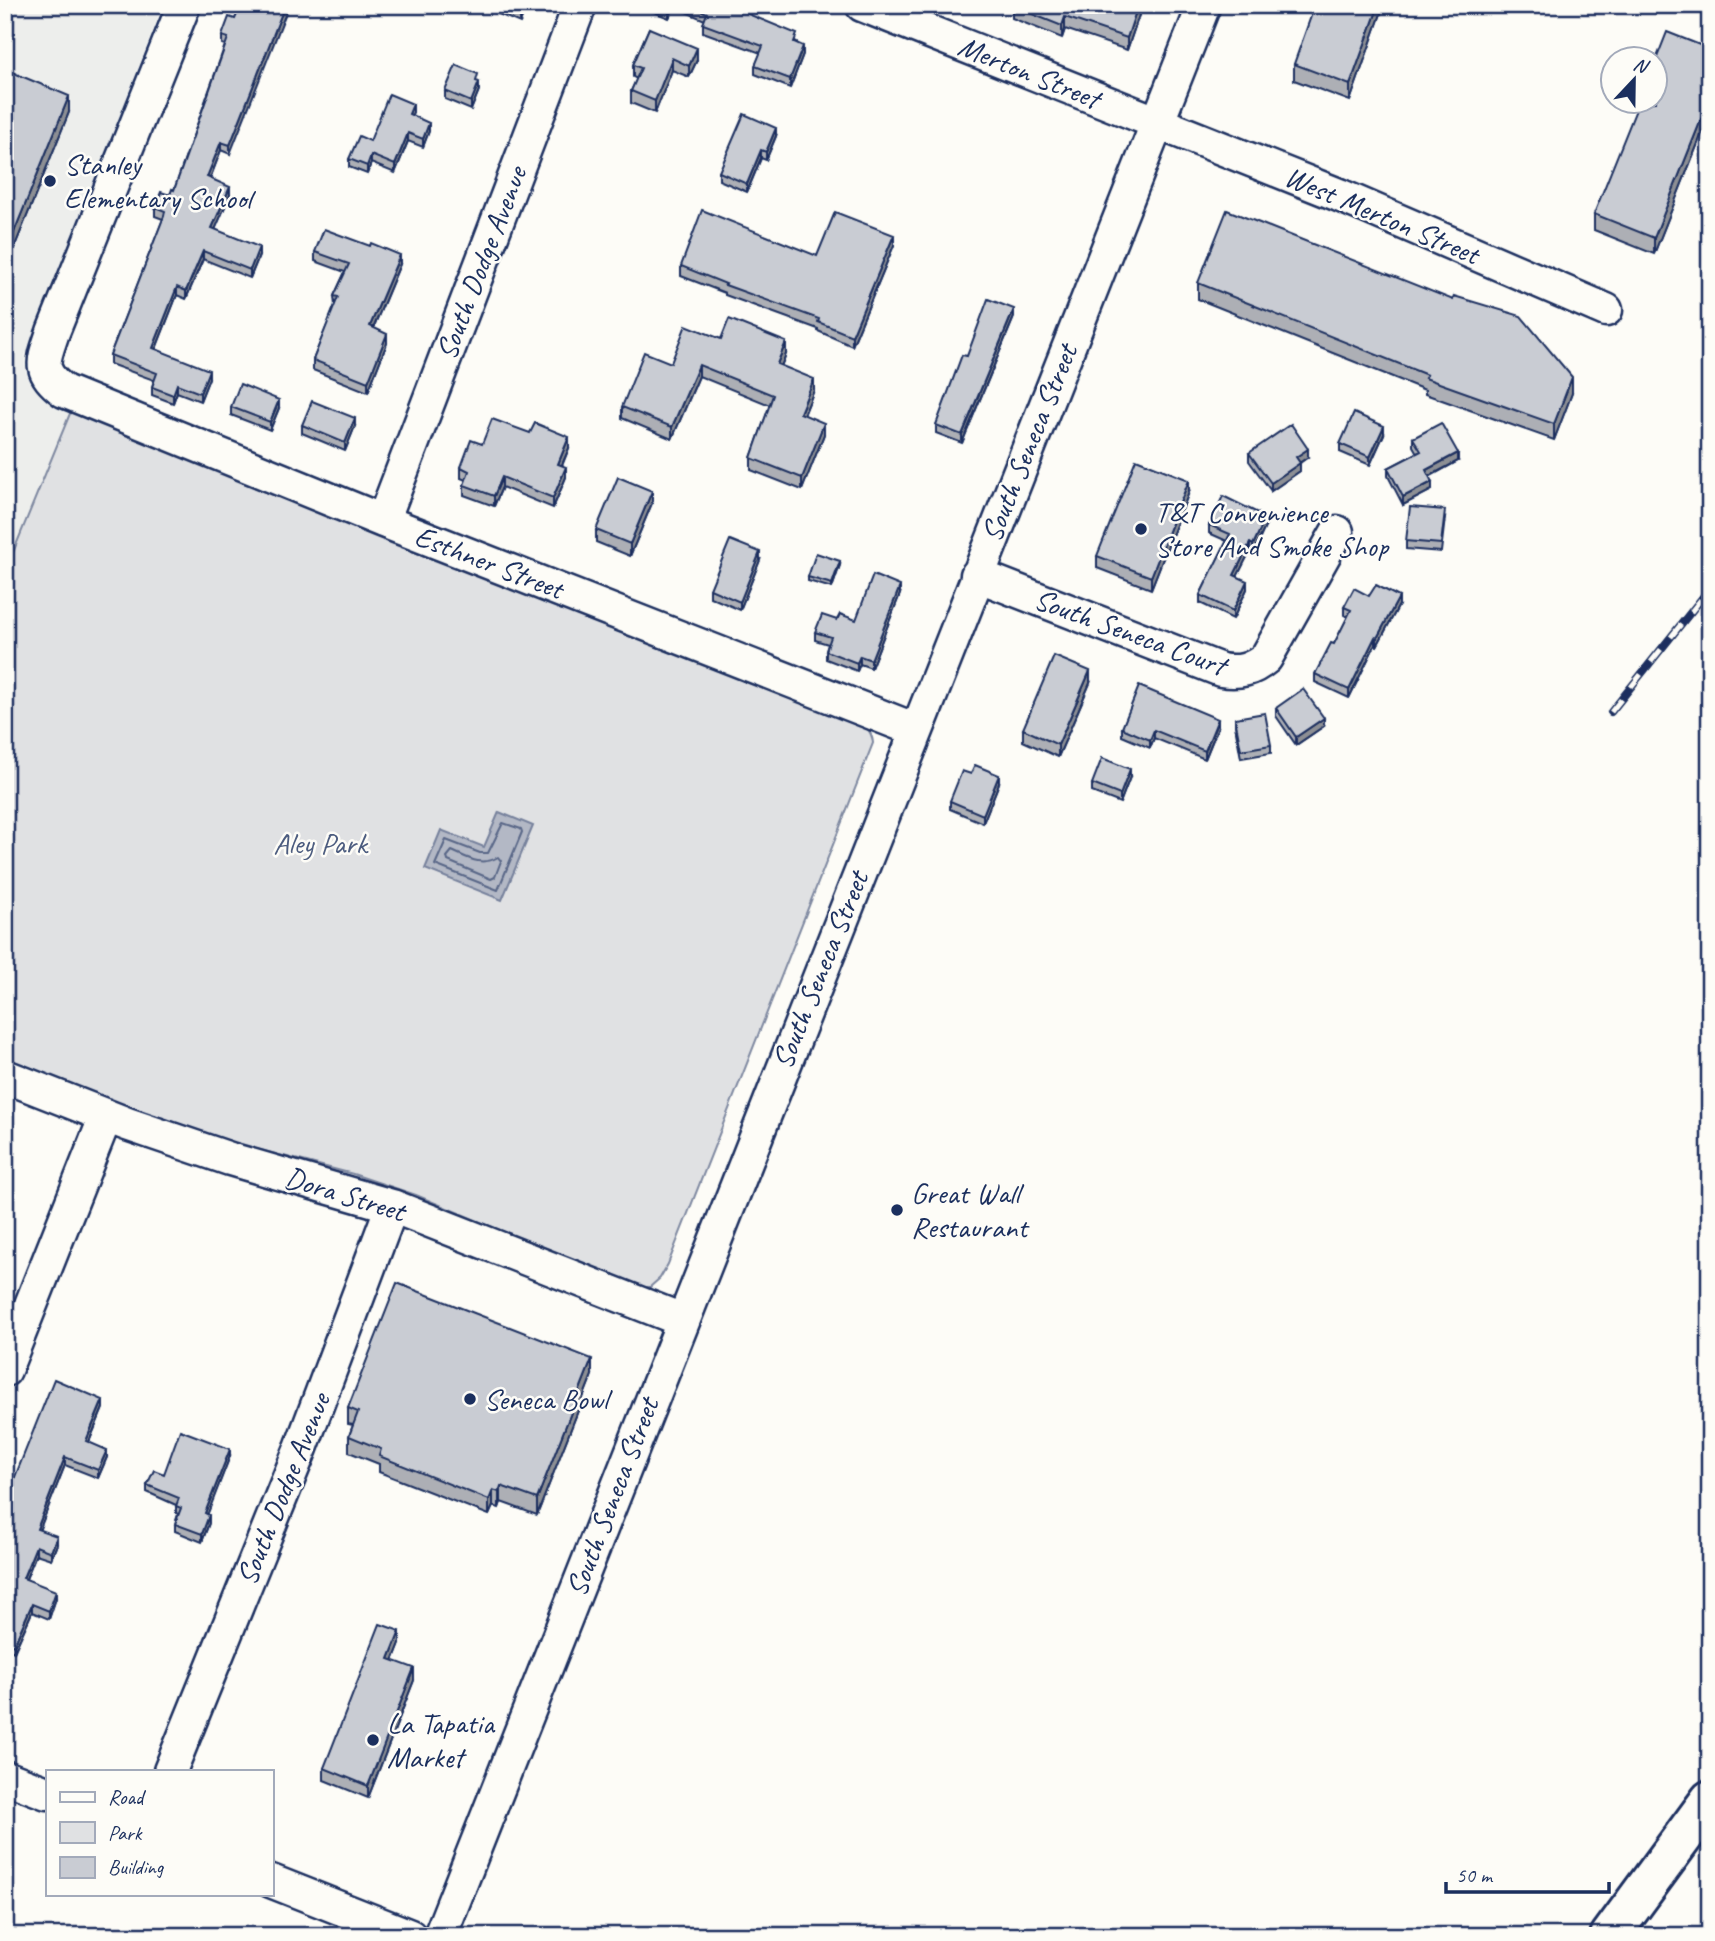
<svg xmlns="http://www.w3.org/2000/svg" width="1715" height="1941" font-family="Caveat,sans-serif">
  <style>
    .built { fill: #edeeec }
    .green { fill: #e0e1e3; stroke: #7e88a0; stroke-width: 2 }
    .water { fill: #b3b8c5; stroke: #76819c; stroke-width: 2 }
    .lines { fill: none; stroke-linecap: round; stroke-linejoin: round }
    .shore { stroke: #586687; stroke-width: 2 }
    .minor-casing { stroke: #1b2f5e; stroke-width: 37 }
    .major-casing { stroke: #1b2f5e; stroke-width: 44 }
    .minor { stroke: #fdfcf7; stroke-width: 32 }
    .major { stroke: #fdfcf7; stroke-width: 38 }
    .rail-casing { stroke: #1b2f5e; stroke-width: 8 }
    .rail { stroke: #fdfcf7; stroke-width: 5; stroke-dasharray: 16; stroke-linecap: butt }
    .wall { fill: #adafb5; stroke: #1b2f5e; stroke-width: 2 }
    .shaded-wall { fill: #8d8f94; stroke: #1b2f5e; stroke-width: 2 }
    .building { fill: #c9ccd3; stroke: #1b2f5e; stroke-width: 2 }
    .poi-dot { fill: #1b2f5e; stroke: #fdfcf7; stroke-width: 2.5 }
    .labels { text-anchor: middle; stroke-width: 5; stroke-linejoin: round; paint-order: stroke }
    .street-label { font-size: 30px; fill: #1b2f5e; stroke: #fdfcf7 }
    .poi-label { font-size: 30px; fill: #1b2f5e; stroke: #fdfcf7; text-anchor: start }
    .park-label { font-size: 30px; fill: #4c5c7f; stroke: #fdfcf7 }
  </style>
  <rect width="100%" height="100%" fill="#fdfcf7"/>
  <filter id="ink" filterUnits="userSpaceOnUse"><feTurbulence type="fractalNoise" baseFrequency=".0143" numOctaves="2"/><feDisplacementMap in="SourceGraphic" scale="14" xChannelSelector="R" yChannelSelector="G"/><feConvolveMatrix kernelMatrix="1 2 1 2 8 2 1 2 1" color-interpolation-filters="sRGB"/></filter>
  <g filter="url(#ink)">
    <path class="built" d="M 5,5 L 163,5 L 25,356 L 26,372 L 32,385 L 44,398 L 71,411 L 5,572 Z"/>
    <path class="green" d="M 71,411 L 853,718 C 864,725 872,730 873,743 L 668,1264 L 660,1278 L 650,1287 L 637,1287 L 416,1195 L 353,1174 L 218,1139 L 123,1105 L 5,1059 L 5,572 Z"/>
    <path class="water" d="M 499,812 L 533,826 L 502,900 L 425,869 L 441,830 L 484,847 Z"/>
    <g class="lines">
      <path class="shore" d="M 503,823 L 521,829 L 522,832 L 498,890 L 435,865 L 446,840 L 480,853 L 488,853 Z
        M 452,851 C 468,858 481,867 498,857 L 501,861 L 495,877 L 491,879 L 448,861 L 447,857 Z"/>
      <defs>
        <path id="minor" d="M 184,5 L 53,332 C 43,362 37,370 64,391 L 383,521 L 916,730
          M 862,5 L 1339,195 L 1606,310
          M 383,521 L 580,5
          M 977,575 L 1221,670 C 1239,673 1252,670 1266,658 L 1337,532
          M 5,1076 L 127,1124 L 230,1159 L 392,1206 L 682,1320
          M 5,1370 L 106,1116
          M 170,1771 L 301,1448 L 392,1206
          M 5,1777 L 47,1793
          M 271,1881 L 410,1936
          M 440,1936 L 1204,5"/>
        <path id="major" d="M 1610,1936 L 1710,1800"/>
      </defs>
      <use href="#minor" class="minor-casing"/>
      <use href="#major" class="major-casing"/>
      <use href="#minor" class="minor"/>
      <use href="#major" class="major"/>
      <defs>
        <path id="rail" d="M 1611,712 L 1710,588"/>
      </defs>
      <use href="#rail" class="rail-casing"/>
      <use href="#rail" class="rail"/>
    </g>
    <path class="wall" d="M 484,5 L 527,5 L 520,23 L 484,8 Z
      M 641,5 L 752,5 L 751,15 L 797,42 L 797,43 L 803,54 L 790,88 L 755,74 L 755,66 L 761,53 L 703,32 L 703,24 L 705,20 L 674,7 L 669,18 L 641,7 Z
      M 1012,5 L 1140,5 L 1140,12 L 1127,50 L 1065,29 L 1062,38 L 1012,18 Z
      M 1384,5 L 1350,101 L 1294,80 L 1294,64 Z
      M 240,13 L 230,154 L 221,150 L 210,179 L 230,195 L 215,229 L 259,256 L 250,278 L 203,259 L 186,299 L 177,295 L 156,349 L 209,378 L 200,401 L 177,392 L 173,403 L 152,395 L 152,387 L 154,380 L 110,364 L 110,355 L 163,219 L 155,216 L 155,207 L 174,190 L 225,45 L 222,44 L 222,36 Z
      M 649,28 L 697,60 L 689,77 L 672,70 L 655,113 L 631,103 L 631,91 L 637,79 L 633,77 L 633,65 Z
      M 1710,49 L 1710,113 L 1654,254 L 1594,230 L 1594,214 Z
      M 478,82 L 479,90 L 471,110 L 445,99 L 445,91 Z
      M 5,96 L 69,112 L 10,258 L 5,257 Z
      M 413,112 L 411,115 L 429,131 L 423,147 L 408,141 L 395,173 L 371,163 L 367,174 L 349,167 L 349,159 L 370,141 Z
      M 776,136 L 766,160 L 761,158 L 747,192 L 719,180 L 719,172 Z
      M 894,245 L 852,346 L 818,331 L 818,329 L 725,295 L 725,293 L 681,276 L 681,266 L 817,256 Z
      M 315,252 L 400,264 L 373,328 L 387,343 L 368,392 L 313,370 L 313,360 L 335,306 L 334,296 L 345,272 L 315,261 Z
      M 1198,283 L 1572,393 L 1554,440 L 1425,394 L 1425,390 L 1198,299 Z
      M 1014,317 L 962,443 L 936,433 L 936,425 L 967,356 Z
      M 721,339 L 786,354 L 781,366 L 814,390 L 804,415 L 824,434 L 802,490 L 751,470 L 751,458 L 770,405 L 699,376 L 672,439 L 622,418 L 622,407 L 671,363 Z
      M 231,407 L 279,408 L 270,430 L 231,415 Z
      M 302,425 L 355,426 L 345,451 L 302,433 Z
      M 1384,434 L 1370,465 L 1340,452 L 1340,444 Z
      M 1413,438 L 1458,461 L 1429,477 L 1432,490 L 1403,505 L 1388,476 L 1388,468 L 1417,453 L 1413,446 Z
      M 482,444 L 569,448 L 562,466 L 566,477 L 553,508 L 502,487 L 494,506 L 464,495 L 464,485 L 466,480 L 461,478 L 461,467 Z
      M 1249,453 L 1308,457 L 1300,463 L 1300,471 L 1271,491 L 1249,461 Z
      M 1189,492 L 1151,589 L 1097,568 L 1097,556 Z
      M 652,503 L 630,556 L 596,542 L 596,530 Z
      M 1445,518 L 1441,552 L 1406,549 L 1406,541 Z
      M 1209,525 L 1266,525 L 1253,553 L 1250,551 L 1237,576 L 1247,589 L 1233,619 L 1200,603 L 1200,595 L 1227,541 L 1209,533 Z
      M 760,560 L 740,610 L 710,597 L 710,589 Z
      M 840,565 L 832,588 L 808,581 L 808,577 Z
      M 900,594 L 871,668 L 860,664 L 857,671 L 826,659 L 826,651 L 828,644 L 815,640 L 815,632 L 837,620 L 856,620 Z
      M 1369,596 L 1399,605 L 1377,646 L 1375,645 L 1349,698 L 1315,682 L 1315,674 L 1334,644 L 1348,617 L 1344,615 L 1344,607 Z
      M 1090,683 L 1058,757 L 1023,741 L 1023,729 Z
      M 1276,708 L 1324,726 L 1296,745 L 1276,716 Z
      M 1235,718 L 1271,745 L 1271,753 L 1241,758 L 1235,726 Z
      M 1218,727 L 1205,759 L 1154,738 L 1150,748 L 1122,736 L 1122,728 Z
      M 1130,777 L 1120,803 L 1092,792 L 1092,784 Z
      M 999,783 L 983,823 L 950,809 L 950,801 Z
      M 592,1375 L 537,1515 L 501,1502 L 499,1508 L 493,1506 L 489,1515 L 379,1472 L 379,1464 L 349,1452 L 349,1436 L 353,1425 L 348,1424 L 348,1408 Z
      M 103,1408 L 89,1442 L 107,1457 L 98,1478 L 65,1465 L 39,1530 L 57,1544 L 51,1559 L 36,1554 L 26,1579 L 56,1598 L 49,1619 L 32,1612 L 14,1652 L 5,1648 L 5,1502 Z
      M 230,1456 L 207,1514 L 209,1523 L 202,1542 L 175,1531 L 175,1524 L 178,1514 L 176,1513 L 176,1505 L 147,1492 L 147,1485 L 164,1474 Z
      M 400,1643 L 393,1661 L 414,1680 L 368,1798 L 324,1780 L 324,1768 Z"/>
    <path class="shaded-wall" d="M 285,5 L 289,5 L 230,154 L 230,145 Z
      M 524,5 L 527,5 L 520,23 L 520,16 Z
      M 672,5 L 674,5 L 674,7 L 669,18 L 669,10 Z
      M 1138,5 L 1140,5 L 1140,12 L 1127,50 L 1127,38 Z
      M 1379,5 L 1384,5 L 1350,101 L 1350,85 Z
      M 1065,17 L 1065,29 L 1062,38 L 1062,26 Z
      M 803,46 L 803,54 L 790,88 L 790,79 Z
      M 697,48 L 697,60 L 689,77 L 689,66 Z
      M 672,58 L 672,70 L 655,113 L 655,101 Z
      M 479,82 L 479,90 L 471,110 L 471,102 Z
      M 69,96 L 69,112 L 10,258 L 10,242 Z
      M 1710,97 L 1710,113 L 1654,254 L 1654,238 Z
      M 413,104 L 413,112 L 409,122 L 409,114 Z
      M 429,123 L 429,131 L 423,147 L 423,139 Z
      M 776,128 L 776,136 L 766,160 L 766,152 Z
      M 408,133 L 408,141 L 395,173 L 395,165 Z
      M 221,142 L 221,150 L 207,186 L 207,177 Z
      M 761,150 L 761,158 L 747,192 L 747,184 Z
      M 371,155 L 371,163 L 367,174 L 367,166 Z
      M 230,187 L 230,195 L 212,237 L 212,228 Z
      M 894,235 L 894,245 L 852,346 L 852,336 Z
      M 259,247 L 259,256 L 250,278 L 250,270 Z
      M 203,251 L 203,259 L 186,299 L 186,291 Z
      M 400,255 L 400,264 L 370,336 L 370,326 Z
      M 177,287 L 177,295 L 153,356 L 153,348 Z
      M 1014,309 L 1014,317 L 962,443 L 962,435 Z
      M 387,334 L 387,343 L 368,392 L 368,382 Z
      M 786,342 L 786,354 L 777,376 L 777,364 Z
      M 699,365 L 699,376 L 672,439 L 672,427 Z
      M 209,370 L 209,378 L 200,401 L 200,393 Z
      M 1572,377 L 1572,393 L 1554,440 L 1554,424 Z
      M 814,379 L 814,390 L 800,425 L 800,413 Z
      M 177,384 L 177,392 L 173,403 L 173,395 Z
      M 279,400 L 279,408 L 270,430 L 270,422 Z
      M 355,418 L 355,426 L 345,451 L 345,443 Z
      M 824,423 L 824,434 L 802,490 L 802,478 Z
      M 1384,426 L 1384,434 L 1370,465 L 1370,457 Z
      M 569,437 L 569,448 L 558,474 L 558,464 Z
      M 1308,449 L 1308,457 L 1296,465 L 1296,457 Z
      M 1458,453 L 1458,461 L 1426,478 L 1426,470 Z
      M 1300,463 L 1300,471 L 1271,491 L 1271,483 Z
      M 566,467 L 566,477 L 553,508 L 553,498 Z
      M 502,477 L 502,487 L 494,506 L 494,496 Z
      M 1189,480 L 1189,492 L 1151,589 L 1151,577 Z
      M 1432,482 L 1432,490 L 1403,505 L 1403,497 Z
      M 652,491 L 652,503 L 630,556 L 630,544 Z
      M 1266,517 L 1266,525 L 1253,553 L 1253,545 Z
      M 1250,543 L 1250,551 L 1234,583 L 1234,575 Z
      M 760,552 L 760,560 L 740,610 L 740,602 Z
      M 840,561 L 840,565 L 832,588 L 832,584 Z
      M 1247,581 L 1247,589 L 1233,619 L 1233,611 Z
      M 900,586 L 900,594 L 871,668 L 871,660 Z
      M 1399,597 L 1399,605 L 1377,646 L 1377,638 Z
      M 1375,637 L 1375,645 L 1349,698 L 1349,690 Z
      M 860,656 L 860,664 L 857,671 L 857,663 Z
      M 1090,671 L 1090,683 L 1058,757 L 1058,745 Z
      M 1324,718 L 1324,726 L 1296,745 L 1296,737 Z
      M 1218,719 L 1218,727 L 1205,759 L 1205,751 Z
      M 1154,730 L 1154,738 L 1150,748 L 1150,740 Z
      M 1130,769 L 1130,777 L 1120,803 L 1120,795 Z
      M 999,775 L 999,783 L 983,823 L 983,815 Z
      M 592,1359 L 592,1375 L 537,1515 L 537,1499 Z
      M 103,1400 L 103,1408 L 86,1449 L 86,1441 Z
      M 230,1449 L 230,1456 L 205,1521 L 205,1513 Z
      M 107,1450 L 107,1457 L 98,1478 L 98,1470 Z
      M 65,1457 L 65,1465 L 37,1536 L 37,1529 Z
      M 501,1486 L 501,1502 L 499,1508 L 499,1492 Z
      M 493,1490 L 493,1506 L 489,1515 L 489,1500 Z
      M 209,1515 L 209,1523 L 202,1542 L 202,1534 Z
      M 57,1536 L 57,1544 L 51,1559 L 51,1552 Z
      M 36,1546 L 36,1554 L 23,1586 L 23,1578 Z
      M 56,1591 L 56,1598 L 49,1619 L 49,1611 Z
      M 32,1604 L 32,1612 L 14,1652 L 14,1645 Z
      M 400,1631 L 400,1643 L 389,1671 L 389,1659 Z
      M 414,1668 L 414,1680 L 368,1798 L 368,1786 Z"/>
    <path class="building" d="M 243,5 L 285,5 L 230,145 L 221,142 L 207,177 L 230,187 L 212,228 L 259,247 L 250,270 L 203,251 L 186,291 L 177,287 L 153,348 L 209,370 L 200,393 L 177,384 L 173,395 L 152,387 L 157,373 L 110,355 L 164,216 L 165,211 L 155,207 L 161,192 L 170,195 L 172,189 L 174,190 L 228,38 L 222,36 L 229,17 L 235,19 L 238,12 L 240,13 Z
      M 495,5 L 524,5 L 520,16 Z
      M 657,5 L 672,5 L 669,10 Z
      M 689,5 L 751,5 L 748,14 L 797,34 L 794,42 L 803,46 L 790,79 L 755,66 L 763,46 L 703,24 L 707,13 Z
      M 1138,5 L 1127,38 L 1065,17 L 1062,26 L 1012,6 Z
      M 1315,5 L 1379,5 L 1350,85 L 1294,64 Z
      M 649,28 L 697,48 L 689,66 L 672,58 L 655,101 L 631,91 L 641,68 L 633,65 Z
      M 1667,32 L 1710,49 L 1710,97 L 1654,238 L 1594,214 L 1639,102 L 1656,102 L 1656,60 Z
      M 456,65 L 478,74 L 476,81 L 479,82 L 471,102 L 445,91 Z
      M 14,73 L 69,96 L 10,242 L 5,241 L 5,96 Z
      M 389,94 L 413,104 L 409,114 L 429,123 L 423,139 L 408,133 L 395,165 L 371,155 L 367,166 L 349,159 L 359,136 L 370,141 Z
      M 744,114 L 776,128 L 766,152 L 761,150 L 747,184 L 719,172 Z
      M 702,210 L 817,256 L 835,212 L 894,235 L 852,336 L 818,322 L 819,319 L 725,285 L 726,284 L 681,266 Z
      M 1227,210 L 1453,300 L 1454,296 L 1521,316 L 1572,377 L 1554,424 L 1425,378 L 1427,375 L 1198,283 Z
      M 324,229 L 370,246 L 371,243 L 400,255 L 370,326 L 387,334 L 368,382 L 313,360 L 338,297 L 334,296 L 349,264 L 315,252 Z
      M 988,299 L 1014,309 L 962,435 L 936,425 L 962,355 L 967,356 Z
      M 729,319 L 786,342 L 777,364 L 814,379 L 800,413 L 824,423 L 802,478 L 751,458 L 773,395 L 699,365 L 672,427 L 622,407 L 644,352 L 671,363 L 686,325 L 721,339 Z
      M 240,384 L 279,400 L 270,422 L 231,407 Z
      M 312,401 L 355,418 L 345,443 L 302,425 Z
      M 1354,413 L 1384,426 L 1370,457 L 1340,444 Z
      M 492,419 L 530,433 L 535,423 L 569,437 L 558,464 L 566,467 L 553,498 L 502,477 L 494,496 L 464,485 L 469,471 L 461,467 L 471,440 L 482,444 Z
      M 1441,423 L 1458,453 L 1426,470 L 1432,482 L 1403,497 L 1388,468 L 1421,451 L 1413,438 Z
      M 1291,424 L 1308,449 L 1296,457 L 1300,463 L 1271,483 L 1249,453 Z
      M 1136,459 L 1189,480 L 1151,577 L 1097,556 Z
      M 618,477 L 652,491 L 630,544 L 596,530 Z
      M 1223,496 L 1266,517 L 1253,545 L 1250,543 L 1234,575 L 1247,581 L 1233,611 L 1200,595 L 1230,534 L 1209,525 Z
      M 1410,507 L 1445,510 L 1441,544 L 1406,541 Z
      M 730,540 L 760,552 L 740,602 L 710,589 Z
      M 816,553 L 840,561 L 832,584 L 808,577 Z
      M 873,575 L 900,586 L 871,660 L 860,656 L 857,663 L 826,651 L 831,637 L 815,632 L 822,615 L 837,620 L 840,614 L 856,620 Z
      M 1376,585 L 1399,597 L 1377,638 L 1375,637 L 1349,690 L 1315,674 L 1331,643 L 1334,644 L 1351,610 L 1344,607 L 1354,588 L 1369,596 Z
      M 1054,656 L 1090,671 L 1058,745 L 1023,729 Z
      M 1139,686 L 1218,719 L 1205,751 L 1154,730 L 1150,740 L 1122,728 Z
      M 1303,689 L 1324,718 L 1296,737 L 1276,708 Z
      M 1265,713 L 1271,745 L 1241,750 L 1235,718 Z
      M 1102,758 L 1130,769 L 1120,795 L 1092,784 Z
      M 975,765 L 999,775 L 983,815 L 950,801 L 962,771 L 971,774 Z
      M 397,1283 L 592,1359 L 537,1499 L 501,1486 L 499,1492 L 493,1490 L 489,1500 L 379,1456 L 381,1449 L 349,1436 L 358,1412 L 348,1408 Z
      M 54,1379 L 103,1400 L 86,1441 L 107,1450 L 98,1470 L 65,1457 L 37,1529 L 57,1536 L 51,1552 L 36,1546 L 23,1578 L 56,1591 L 49,1611 L 32,1604 L 14,1645 L 5,1641 L 5,1502 Z
      M 180,1430 L 230,1449 L 205,1513 L 209,1515 L 202,1534 L 175,1524 L 181,1508 L 176,1506 L 179,1498 L 147,1485 L 154,1470 L 164,1474 Z
      M 380,1624 L 400,1631 L 389,1659 L 414,1668 L 368,1786 L 324,1768 Z"/>
  </g>
  <g class="poi-dot">
    <circle cx="50" cy="181" r="7"/>
    <circle cx="1141" cy="529" r="7"/>
    <circle cx="897" cy="1210" r="7"/>
    <circle cx="470" cy="1399" r="7"/>
    <circle cx="373" cy="1740" r="7"/>
  </g>
  <g class="labels">
    <g class="street-label">
      <text transform="translate(1029 72) rotate(22)" y="10">Merton Street</text>
      <text transform="translate(1382 215) rotate(23)" y="10">West Merton Street</text>
      <text transform="translate(481 263) rotate(-69)" y="10">South Dodge Avenue</text>
      <text transform="translate(1029 443) rotate(-68)" y="10">South Seneca Street</text>
      <text transform="translate(489 562) rotate(21)" y="10">Esthner Street</text>
      <text transform="translate(1130 632) rotate(20)" y="10">South Seneca Court</text>
      <text transform="translate(820 970) rotate(-68)" y="10">South Seneca Street</text>
      <text transform="translate(345 1194) rotate(17)" y="10">Dora Street</text>
      <text transform="translate(283 1489) rotate(-68)" y="10">South Dodge Avenue</text>
      <text transform="translate(612 1497) rotate(-69)" y="10">South Seneca Street</text>
    </g>
    <g class="poi-label">
      <text x="64" y="174">Stanley<tspan x="64" dy="34">Elementary School</tspan></text>
      <text x="1155" y="522">T&amp;T Convenience<tspan x="1155" dy="34">Store And Smoke Shop</tspan></text>
      <text x="911" y="1203">Great Wall<tspan x="911" dy="34">Restaurant</tspan></text>
      <text x="484" y="1409">Seneca Bowl</text>
      <text x="387" y="1733">La Tapatia<tspan x="387" dy="34">Market</tspan></text>
    </g>
    <g class="park-label">
      <text x="320" y="853">Aley Park</text>
    </g>
  </g>
  <rect width="1715" height="1941" fill="none" stroke="#fdfcf7" stroke-width="28"/>
  <rect x="14" y="14" width="1687" height="1913" fill="none" stroke="#1b2f5e" stroke-width="2.5" filter="url(#ink)"/>
  <rect x="46" y="1770" width="228" height="126" fill="#fdfcf7" stroke="#a3aaba" stroke-width="2"/>
  <rect x="60" y="1792" width="35" height="10" fill="#fdfcf7" stroke="#a3aaba" stroke-width="2"/>
  <text x="108" y="1804" font-size="21" fill="#1b2f5e">Road</text>
  <rect x="60" y="1822" width="35" height="21" fill="#e0e1e3" stroke="#a3aaba" stroke-width="2"/>
  <text x="108" y="1840" font-size="21" fill="#1b2f5e">Park</text>
  <rect x="60" y="1857" width="35" height="21" fill="#c9ccd3" stroke="#a3aaba" stroke-width="2"/>
  <text x="108" y="1874" font-size="21" fill="#1b2f5e">Building</text>
  <g transform="translate(1634 80) rotate(22)"><circle r="33" fill="#fdfcf7" stroke="#a3aaba" stroke-width="2"/>
  <path d="M0-5L12 26L0 18L-12 26Z" fill="#1b2f5e"/>
  <text y="-10" font-size="19" font-weight="bold" text-anchor="middle" fill="#1b2f5e">N</text>
  </g>
  <path d="M1446 1882v10h163v-10" fill="none" stroke="#1b2f5e" stroke-width="3.5"/>
  <text x="1456" y="1882" font-size="21" fill="#1b2f5e" stroke="#fdfcf7" stroke-width="5" paint-order="stroke">50 m</text>
</svg>
